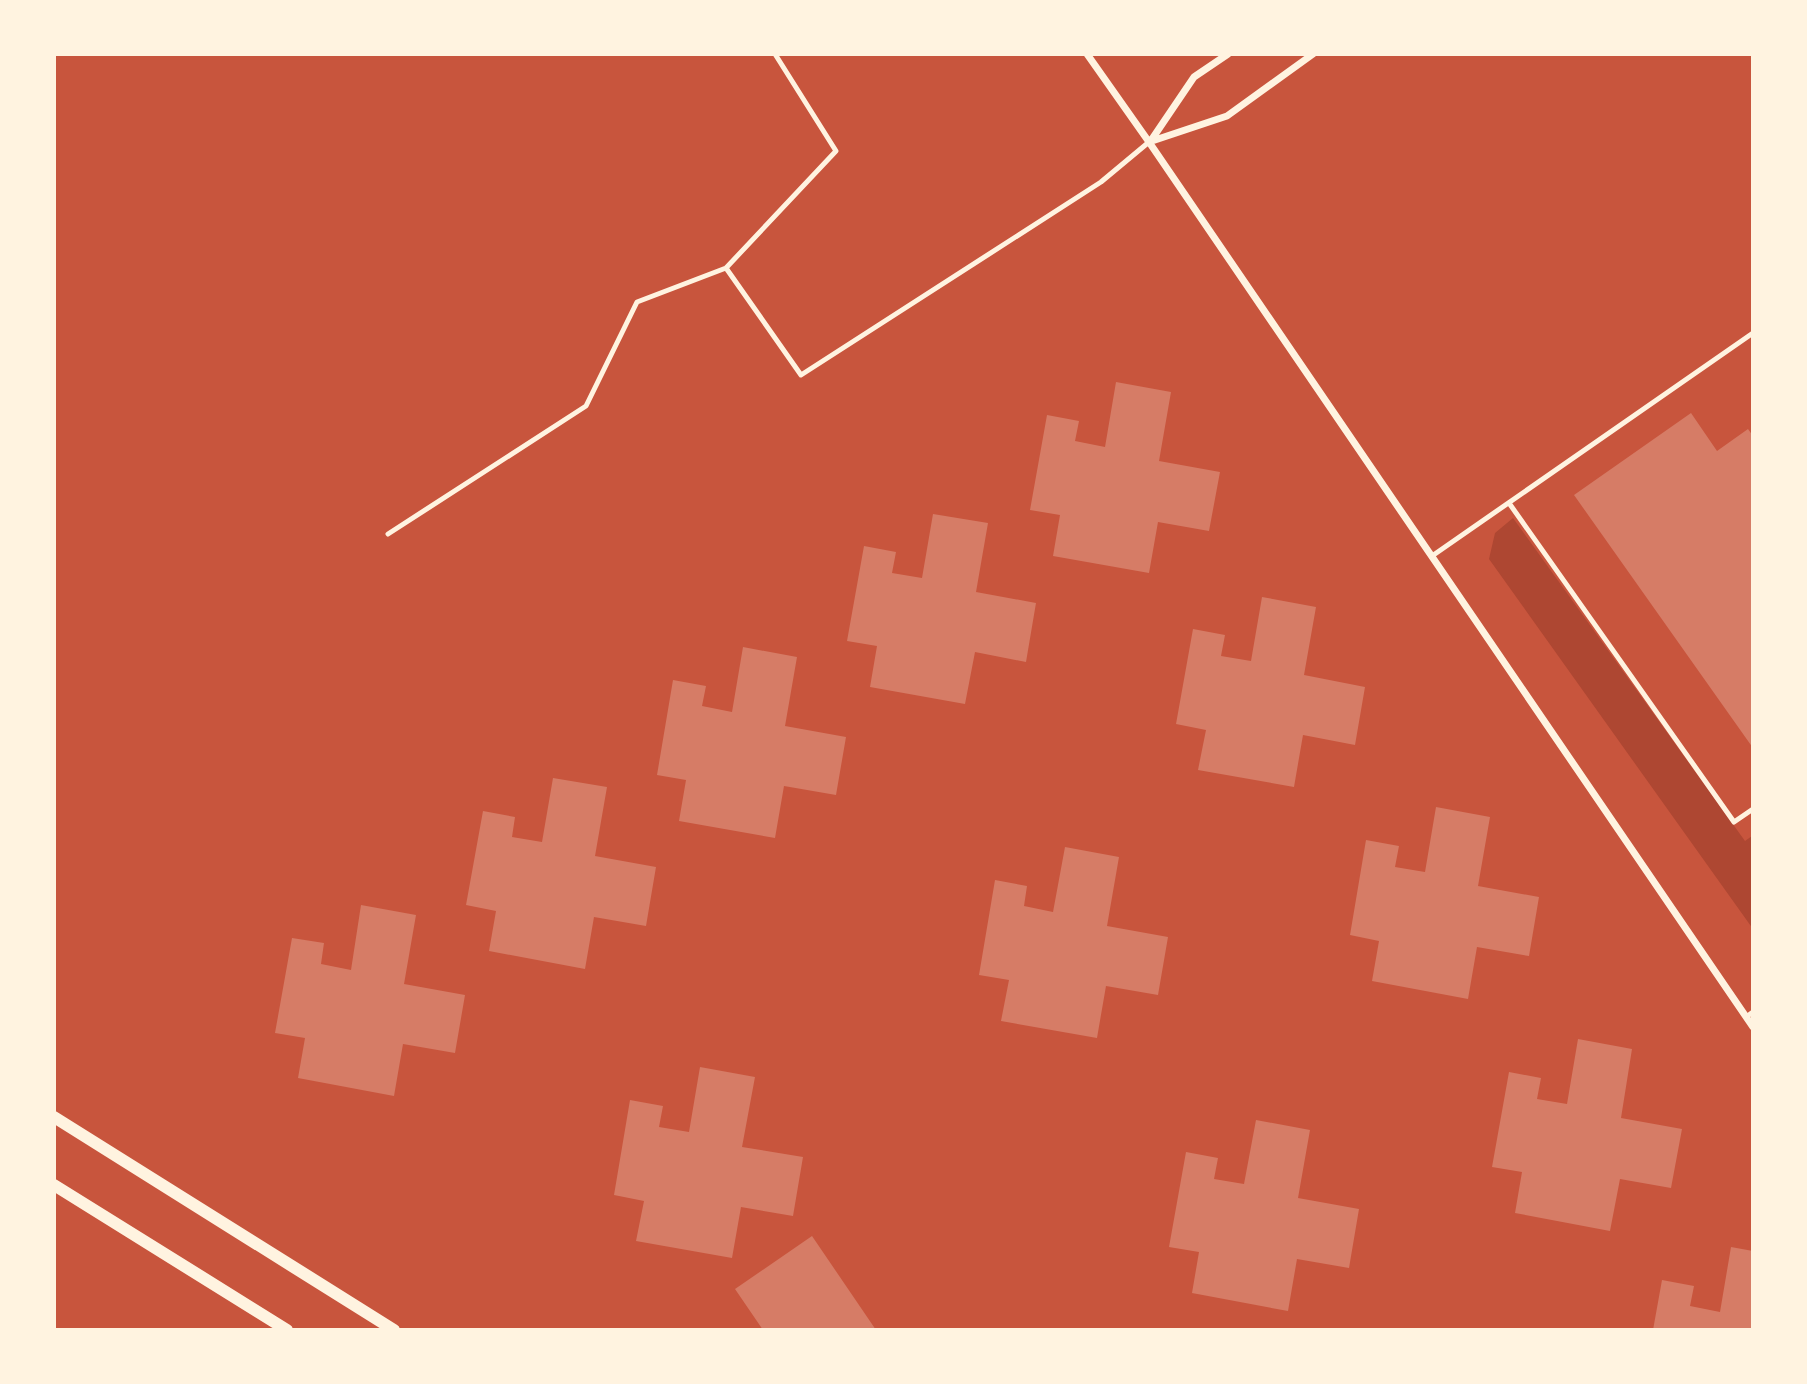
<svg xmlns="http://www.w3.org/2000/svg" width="1807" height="1384" font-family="'Source Sans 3',sans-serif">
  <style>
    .green { fill: #ae4732 }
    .building { fill: #d67c66 }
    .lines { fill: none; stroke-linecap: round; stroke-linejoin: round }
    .service { stroke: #fff3e0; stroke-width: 5 }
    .minor { stroke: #fff3e0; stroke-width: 7 }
    .tertiary { stroke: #fff3e0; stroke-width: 12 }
  </style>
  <rect width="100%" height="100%" fill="#c8553d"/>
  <path class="green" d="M 1513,518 L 1745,841 L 1752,836 L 1753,838 L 1753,929 L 1489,559 L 1495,533 Z"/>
  <path class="building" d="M 1116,382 L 1171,392 L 1159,461 L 1220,472 L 1209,531 L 1158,522 L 1149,573 L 1053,556 L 1060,515 L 1030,510 L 1047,415 L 1079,421 L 1075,441 L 1105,447 Z
    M 1691,413 L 1717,451 L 1748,429 L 1753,436 L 1753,748 L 1574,495 Z
    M 933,514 L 988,523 L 976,592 L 1036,603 L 1026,662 L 975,652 L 965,704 L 870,687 L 877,646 L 847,641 L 864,546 L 896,552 L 892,573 L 922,578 Z
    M 1262,597 L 1316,607 L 1304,675 L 1365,687 L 1355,745 L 1303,735 L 1294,787 L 1198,770 L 1206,730 L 1176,724 L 1193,629 L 1225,635 L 1221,656 L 1251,661 Z
    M 743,647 L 797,657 L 785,726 L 846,737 L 836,795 L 784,786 L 775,838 L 679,821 L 686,780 L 657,775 L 673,680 L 706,686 L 702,706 L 732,712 Z
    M 553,778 L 607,787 L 595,856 L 656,867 L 646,926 L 594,917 L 585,969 L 489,951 L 496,911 L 466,905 L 483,811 L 515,817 L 512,837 L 542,842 Z
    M 1436,807 L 1490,817 L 1478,886 L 1539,897 L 1529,956 L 1477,947 L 1468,999 L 1372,981 L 1379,941 L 1350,935 L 1366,840 L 1399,846 L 1395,867 L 1425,872 Z
    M 1065,847 L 1119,857 L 1107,926 L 1168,937 L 1158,995 L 1106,986 L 1097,1038 L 1001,1021 L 1009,980 L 979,975 L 995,880 L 1027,886 L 1024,906 L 1053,912 Z
    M 361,905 L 416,915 L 404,984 L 465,995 L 455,1053 L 403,1044 L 394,1096 L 298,1078 L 305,1038 L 275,1033 L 292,938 L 324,943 L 321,964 L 351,970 Z
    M 1578,1039 L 1632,1049 L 1621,1118 L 1682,1129 L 1671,1188 L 1620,1179 L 1610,1231 L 1515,1213 L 1522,1172 L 1492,1167 L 1509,1072 L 1541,1078 L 1537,1099 L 1567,1104 Z
    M 700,1067 L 755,1077 L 742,1147 L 803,1157 L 793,1216 L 741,1207 L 732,1258 L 636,1241 L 644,1201 L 614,1195 L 630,1100 L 663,1106 L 659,1127 L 689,1132 Z
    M 1256,1120 L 1310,1130 L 1298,1198 L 1359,1209 L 1349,1268 L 1297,1259 L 1288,1311 L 1192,1293 L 1199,1252 L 1169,1247 L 1186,1152 L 1218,1158 L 1214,1179 L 1244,1184 Z
    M 812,1236 L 876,1330 L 763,1330 L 735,1289 Z
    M 1731,1247 L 1753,1251 L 1753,1330 L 1653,1330 L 1662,1280 L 1694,1286 L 1690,1306 L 1720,1312 Z"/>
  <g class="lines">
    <path class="service" d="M 726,268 L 801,375 L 1101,182 L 1149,142
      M 1509,503 L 1734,822 L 1753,809
      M 388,534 L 586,406 L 637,302 L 726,268 L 836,151 L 775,54
      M 1432,556 L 1753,333
      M 1746,1017 L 1753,1012"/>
    <path class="minor" d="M 1087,54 L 1149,142 L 1753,1027
      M 1149,142 L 1227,116 L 1313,54
      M 1150,142 L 1194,77 L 1228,54"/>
    <path class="tertiary" d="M 54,1117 L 394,1330
      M 54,1185 L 287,1330"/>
  </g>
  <rect width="1807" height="1384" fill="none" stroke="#fff3e0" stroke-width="112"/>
</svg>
